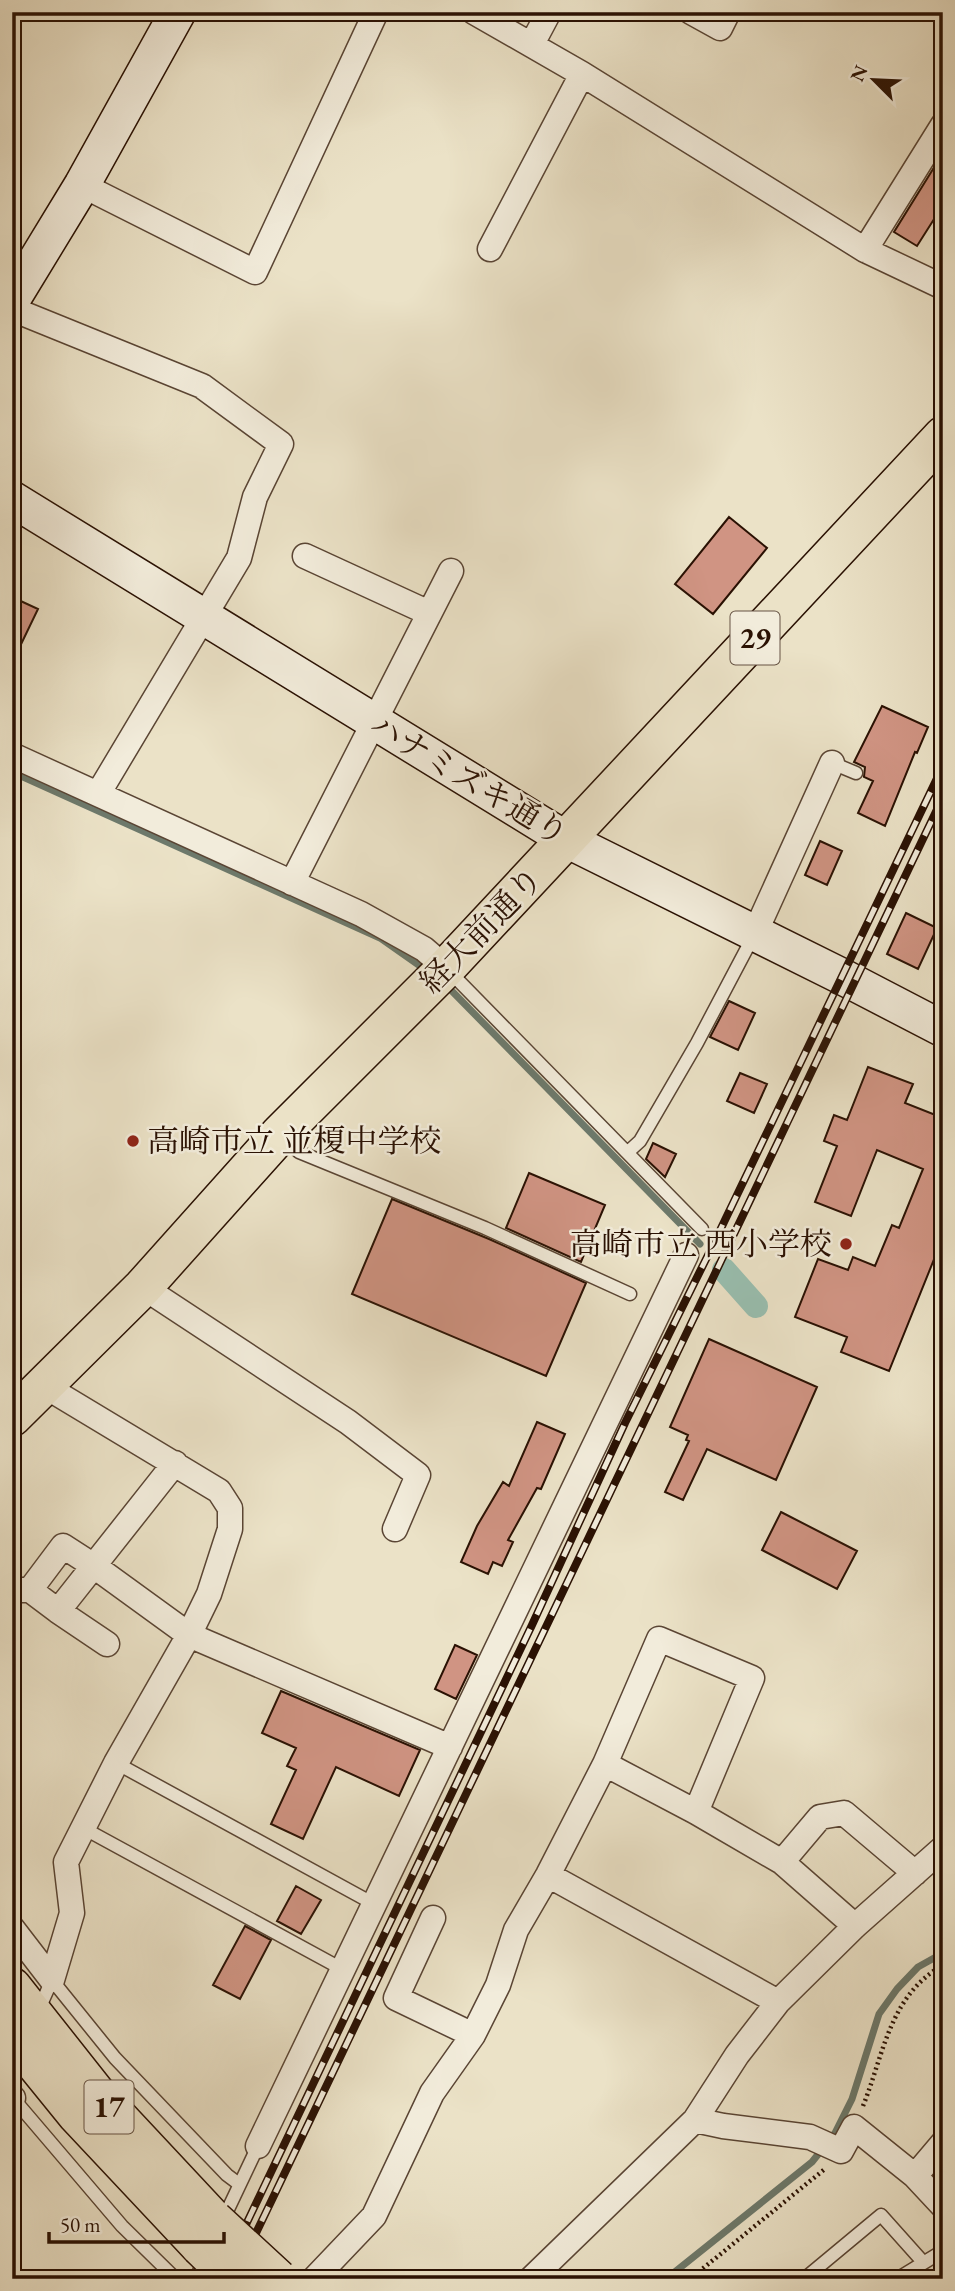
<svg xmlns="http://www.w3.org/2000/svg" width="955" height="2291" font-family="'EB Garamond','Noto Serif JP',serif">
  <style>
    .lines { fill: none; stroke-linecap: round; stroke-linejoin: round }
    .stream { stroke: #6d796b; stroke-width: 7 }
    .canal { stroke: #99bfb0; stroke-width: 24 }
    .building { fill: #d09483; stroke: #2a1103; stroke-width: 2 }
    .lane-casing { stroke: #5a4534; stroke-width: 15 }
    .street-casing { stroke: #5a4534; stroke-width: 27 }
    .secondary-casing { stroke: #2a1103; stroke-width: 38 }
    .primary-casing { stroke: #2a1103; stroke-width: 41 }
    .highway-casing { stroke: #2a1103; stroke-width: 41 }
    .path { stroke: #2a1103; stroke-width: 4.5; stroke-dasharray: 2 3.5; stroke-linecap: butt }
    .lane { stroke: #f2ecdb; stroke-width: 12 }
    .street { stroke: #f2ecdb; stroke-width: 24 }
    .secondary { stroke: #f2ecdb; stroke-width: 35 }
    .primary { stroke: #ebe2c7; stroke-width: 38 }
    .highway { stroke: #ebe2c7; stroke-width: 38 }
    .rail-casing { stroke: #2a1103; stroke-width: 8 }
    .rail { stroke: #f2ecdb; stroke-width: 5; stroke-dasharray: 16; stroke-linecap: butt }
    .highway-bridge-casing { stroke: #2a1103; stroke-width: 41; stroke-linecap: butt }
    .highway-bridge { stroke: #ebe2c7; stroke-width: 38 }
    .poi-dot { fill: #8f2418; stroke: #f2ecdb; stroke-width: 2.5 }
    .labels { text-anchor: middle; stroke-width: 5; stroke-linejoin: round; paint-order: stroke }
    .shield { fill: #f2ecdb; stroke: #665344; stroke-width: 2 }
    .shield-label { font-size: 30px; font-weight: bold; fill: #2a1103 }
    .street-label { font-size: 32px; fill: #2a1103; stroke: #f2ecdb }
    .poi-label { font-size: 32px; fill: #2a1103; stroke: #f2ecdb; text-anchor: start }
  </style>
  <rect width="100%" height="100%" fill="#ebe2c7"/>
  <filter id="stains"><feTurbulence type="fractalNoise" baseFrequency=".00286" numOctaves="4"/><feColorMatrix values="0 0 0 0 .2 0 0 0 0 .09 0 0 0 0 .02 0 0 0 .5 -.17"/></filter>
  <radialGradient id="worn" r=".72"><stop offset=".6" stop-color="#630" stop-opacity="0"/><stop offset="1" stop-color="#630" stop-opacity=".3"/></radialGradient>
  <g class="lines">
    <path class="stream" d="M 12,772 L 380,938 L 427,971
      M 445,984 L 700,1244
      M 666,2279 L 812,2162 L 835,2133 L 852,2099 L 879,2014 L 897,1989 L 918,1967 L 943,1953"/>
    <path class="canal" d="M 724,1270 L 756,1306"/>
  </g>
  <path class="building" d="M 943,153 L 943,205 L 917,246 L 894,232 Z
    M 729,517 L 767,548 L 713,614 L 675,584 Z
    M 12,597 L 38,609 L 12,663 Z
    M 882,706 L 928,727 L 917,753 L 915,752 L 885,826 L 858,813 L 873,781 L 864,777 L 865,767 L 854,762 Z
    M 820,841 L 842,851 L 827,885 L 805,875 Z
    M 906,913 L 937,928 L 918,969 L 887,954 Z
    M 729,1001 L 755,1013 L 738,1050 L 710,1037 Z
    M 868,1067 L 913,1084 L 905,1103 L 943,1118 L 943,1237 L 889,1371 L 841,1352 L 847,1337 L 795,1317 L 818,1259 L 848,1270 L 853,1257 L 875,1266 L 892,1225 L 899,1228 L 923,1169 L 877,1150 L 851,1216 L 815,1202 L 837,1146 L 824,1141 L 834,1115 L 847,1120 Z
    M 740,1073 L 767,1084 L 754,1113 L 727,1101 Z
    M 653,1143 L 676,1154 L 665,1177 L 646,1159 Z
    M 529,1173 L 605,1205 L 581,1262 L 506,1228 Z
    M 392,1199 L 489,1239 L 586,1283 L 546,1376 L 352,1294 Z
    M 709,1339 L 817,1387 L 776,1480 L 707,1449 L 683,1500 L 665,1492 L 689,1441 L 686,1440 L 688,1435 L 670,1427 Z
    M 537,1422 L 565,1434 L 541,1489 L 537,1488 L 508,1540 L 513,1542 L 502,1566 L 493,1562 L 488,1574 L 461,1562 L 477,1526 L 503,1482 L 509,1486 Z
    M 781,1512 L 857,1551 L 837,1589 L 762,1550 Z
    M 455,1645 L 477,1655 L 456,1699 L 435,1689 Z
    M 281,1691 L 420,1750 L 399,1796 L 336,1767 L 303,1839 L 271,1824 L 296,1770 L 287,1766 L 296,1748 L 262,1733 Z
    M 296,1886 L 321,1900 L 301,1934 L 277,1921 Z
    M 245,1926 L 271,1940 L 240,1999 L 213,1985 Z"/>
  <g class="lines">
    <defs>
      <path id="lane" d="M 832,763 L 856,773
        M 449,971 L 702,1229
        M 282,1136 L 299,1152 L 485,1228 L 630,1294
        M 628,1152 L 640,1141 L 697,1043 L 754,935
        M 116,1763 L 374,1904
        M 83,1828 L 342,1969
        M 43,2000 L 52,1980 L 115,2058 L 227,2175 L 239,2184
        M 12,2097 L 122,2226 L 176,2279
        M 222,2222 L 258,2146
        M 196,2279 L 205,2257
        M 804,2279 L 881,2215 L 923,2262
        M 897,2279 L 943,2251"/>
      <path id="street" d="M 474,12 L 582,74 L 865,250 L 943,287
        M 691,12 L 720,28 L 728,12
        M 532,44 L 549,12
        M 82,185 L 255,272 L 376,12
        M 490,249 L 582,74
        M 865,250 L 943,125
        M 12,309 L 202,386 L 281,444 L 255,497 L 239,558 L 98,794
        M 305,556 L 429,613
        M 12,755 L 361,914 L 424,949 L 446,968
        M 292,883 L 451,571
        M 755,933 L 832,763
        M 143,1287 L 348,1422 L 418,1475 L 395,1529
        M 43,1385 L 219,1491 L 230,1508 L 230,1529 L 209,1594 L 189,1635 L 116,1763 L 66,1862 L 72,1913 L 52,1980
        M 12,1590 L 30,1590 L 63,1546 L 94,1566 L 189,1635 L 450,1747
        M 30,1590 L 58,1611 L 175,1463
        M 58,1611 L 107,1644
        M 605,1764 L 696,1812 L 782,1862 L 855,1926
        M 782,1862 L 820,1817 L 844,1813 L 915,1873
        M 548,1875 L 778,2002
        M 433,1918 L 396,1998 L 473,2035
        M 12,1928 L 52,1980
        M 12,2099 L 13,2098
        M 695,2120 L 723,2126 L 810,2137 L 841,2151 L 854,2127 L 915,2176 L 943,2206
        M 258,2146 L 686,1255
        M 915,2176 L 943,2143
        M 314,2279 L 374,2216 L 432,2093 L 473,2035 L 498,1985 L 516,1930 L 548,1875 L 605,1764 L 659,1639 L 752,1678 L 696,1812
        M 531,2279 L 695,2120 L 737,2055 L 778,2002 L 855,1926 L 943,1848"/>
      <path id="secondary" d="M 12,300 L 82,185 L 178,12
        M 12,499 L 567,840 L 841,976 L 943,1029"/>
      <path id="primary" d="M 12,1417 L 143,1287 L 280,1134 L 446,968 L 943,436"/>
      <path id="highway" d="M 12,1987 L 99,2097 L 214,2220
        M 12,2035 L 77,2115 L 200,2246"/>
    </defs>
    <use href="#lane" class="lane-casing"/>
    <use href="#street" class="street-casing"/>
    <use href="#secondary" class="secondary-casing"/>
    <use href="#primary" class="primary-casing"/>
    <use href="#highway" class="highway-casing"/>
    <path class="path" d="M 863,2106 C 884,2054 889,1996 943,1965
      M 690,2279 L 826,2168"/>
    <use href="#lane" class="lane"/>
    <use href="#street" class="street"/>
    <use href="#secondary" class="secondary"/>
    <use href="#primary" class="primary"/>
    <use href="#highway" class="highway"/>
    <defs>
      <path id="rail" d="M 220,2279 L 532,1625 L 625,1423 L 713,1245 L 943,766
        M 234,2279 L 943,797"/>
    </defs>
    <use href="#rail" class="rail-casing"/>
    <use href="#rail" class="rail"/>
    <defs>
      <path id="highway-bridge" d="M 214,2220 L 278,2279
        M 200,2246 L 234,2279"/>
    </defs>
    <use href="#highway-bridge" class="highway-bridge-casing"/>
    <use href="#highway-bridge" class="highway-bridge"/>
  </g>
  <g class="poi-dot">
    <circle cx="133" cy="1141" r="7"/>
    <circle cx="846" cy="1244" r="7"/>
  </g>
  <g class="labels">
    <g class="shield">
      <rect x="730.5" y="611.5" width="49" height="53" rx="5"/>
      <rect x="84.5" y="2080.5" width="49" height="53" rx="5"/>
    </g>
    <g class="shield-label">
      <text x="755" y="648">29</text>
      <text x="109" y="2117">17</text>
    </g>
    <g class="street-label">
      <text transform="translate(469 779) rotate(31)" y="11">ハナミズキ通り</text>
      <text transform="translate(481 930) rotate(-46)" y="11">経大前通り</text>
    </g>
    <g class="poi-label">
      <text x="147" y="1152">高崎市立 並榎中学校</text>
      <text x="832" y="1255" text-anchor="end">高崎市立 西小学校</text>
    </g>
  </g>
  <rect width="955" height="2291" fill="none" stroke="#ebe2c7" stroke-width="42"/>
  <rect x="14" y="14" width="927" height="2263" fill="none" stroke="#2a1103" stroke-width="3.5"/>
  <rect x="21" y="21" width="913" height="2249" fill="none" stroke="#2a1103" stroke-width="2"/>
  <g transform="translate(874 80) rotate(294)" stroke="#f2ecdb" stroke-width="5" paint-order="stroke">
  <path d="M0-5L12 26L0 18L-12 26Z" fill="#2a1103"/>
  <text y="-10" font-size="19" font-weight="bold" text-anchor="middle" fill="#2a1103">N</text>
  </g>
  <path d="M49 2232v10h175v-10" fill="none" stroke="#2a1103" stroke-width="3.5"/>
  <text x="60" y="2232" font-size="21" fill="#2a1103" stroke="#f2ecdb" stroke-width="5" paint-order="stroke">50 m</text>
  <rect width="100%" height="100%" filter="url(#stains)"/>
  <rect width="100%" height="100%" fill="url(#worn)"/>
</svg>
